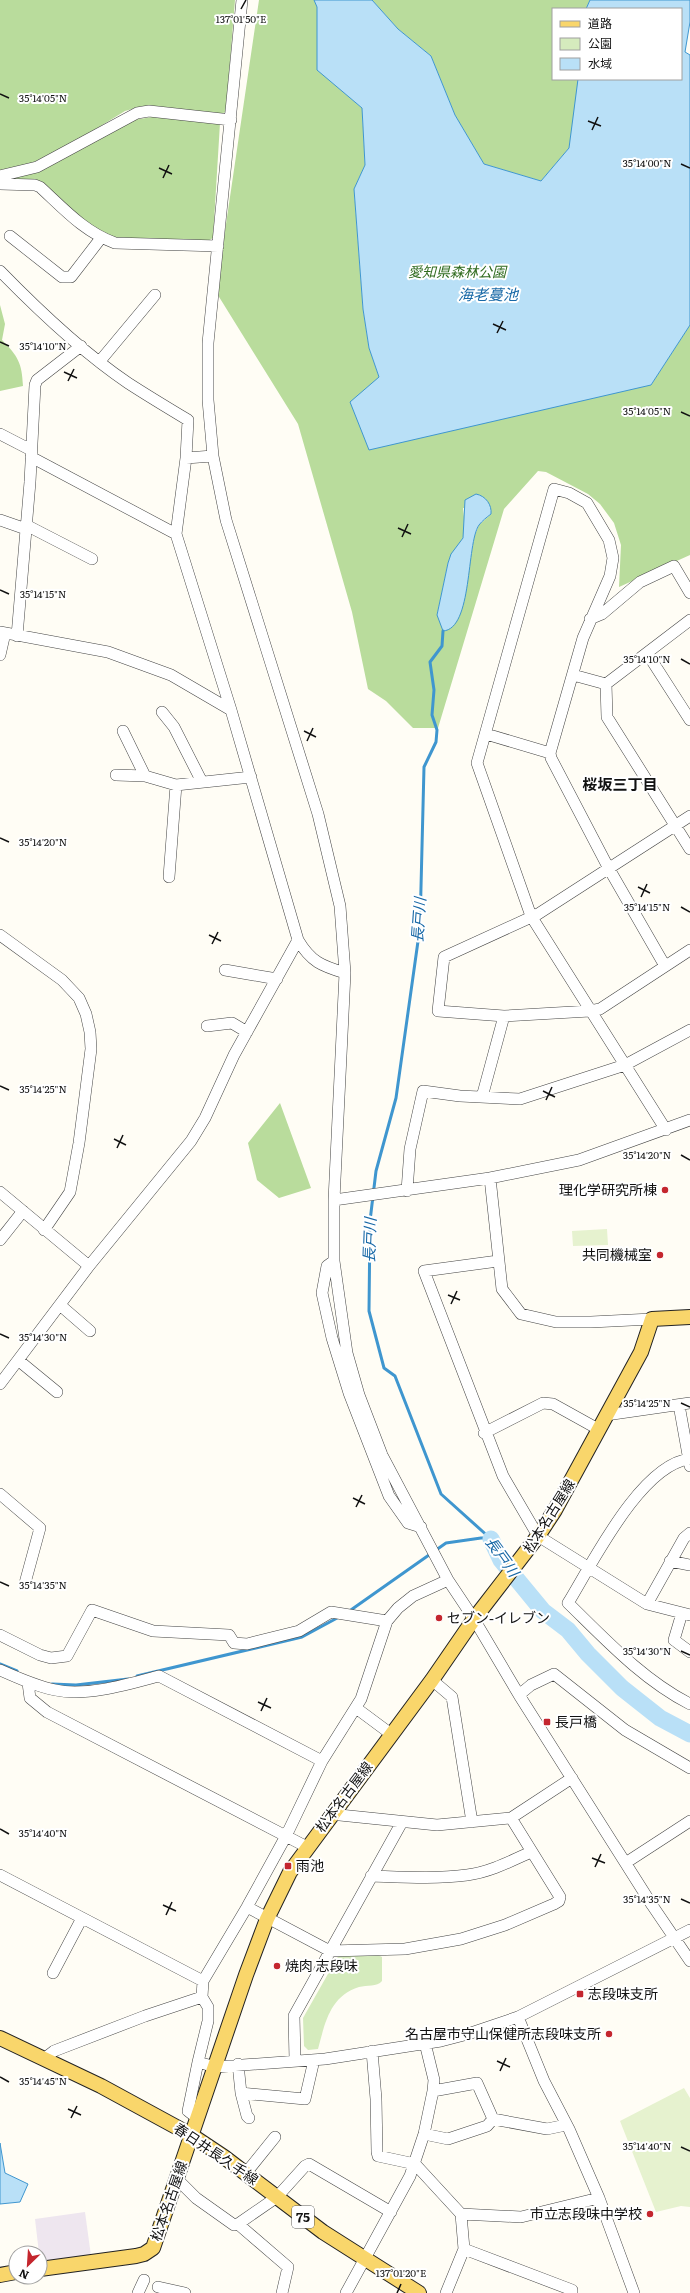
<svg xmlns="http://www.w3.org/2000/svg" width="690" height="2293" font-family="Literata,'Noto Sans JP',serif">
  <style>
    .industrial { fill: #eee6ef }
    .green { fill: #d5ebbd }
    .forest { fill: #b9dc9c; fill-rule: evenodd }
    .pitch { fill: #e6f2cf }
    .water { fill: #b9e0f7; stroke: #3f96cf }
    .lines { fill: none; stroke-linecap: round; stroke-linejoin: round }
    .stream { stroke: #3f96cf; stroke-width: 3 }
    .river { stroke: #b9e0f7; stroke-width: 17 }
    .minor-casing { stroke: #444; stroke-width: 12 }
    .major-casing { stroke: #222; stroke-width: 16 }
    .minor { stroke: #fff; stroke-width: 11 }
    .major { stroke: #f9d66b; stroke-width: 14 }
    .ticks { fill: none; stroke: #111; stroke-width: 1.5 }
    .poi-dot { fill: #c4262e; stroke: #fff; stroke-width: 1.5 }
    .labels { text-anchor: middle; stroke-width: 4; stroke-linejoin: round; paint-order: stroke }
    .shield { fill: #fff; stroke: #585858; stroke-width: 1 }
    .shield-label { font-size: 13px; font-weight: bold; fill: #111 }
    .park-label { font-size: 14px; font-style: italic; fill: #2f6b1f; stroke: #fff }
    .poi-label { font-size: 14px; fill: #111; stroke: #fff; text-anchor: start }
    .street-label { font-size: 14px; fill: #111; stroke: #fff }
    .water-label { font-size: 15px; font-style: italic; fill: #1768a6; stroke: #fff }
    .neighbourhood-label { font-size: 15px; font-weight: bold; fill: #111; stroke: #fff }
    .ticks-label { font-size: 10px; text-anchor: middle; fill: #111; stroke: #fff; stroke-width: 4; stroke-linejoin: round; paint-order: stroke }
  </style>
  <rect width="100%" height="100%" fill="#fffdf5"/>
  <path class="industrial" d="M 85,2212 L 91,2256 L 40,2262 L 35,2219 Z"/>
  <path class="green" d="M 378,1955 L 382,1957 L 382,1981 C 377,1987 367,1985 359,1987 C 330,1996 325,2023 318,2049 L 308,2050 L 304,2046 L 303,2018 L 337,1958 L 339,1956 Z"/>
  <path class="forest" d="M 0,0 L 235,0 L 226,112 L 217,115 L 194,114 L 143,106 L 125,111 L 78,140 L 32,163 L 0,173 Z
    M 259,0 L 314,0 L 317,6 L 317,69 L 362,108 L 365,165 L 354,189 L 363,309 L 369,348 L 379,377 L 651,385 L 690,325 L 690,555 L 619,587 L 621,545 L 614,523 L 600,504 L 588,494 L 546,472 L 538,471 L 504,509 L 438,728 L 413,728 L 386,701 L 368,689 L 352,612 L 298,424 L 216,292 ZM 463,508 L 491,514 L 479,525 L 474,537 L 464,600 L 458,618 L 437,615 L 448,563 C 451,553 460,546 463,537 C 466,528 464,517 463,508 Z
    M 372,0 L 590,0 L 586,9 L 553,9 L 553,79 L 578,79 L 579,81 L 569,148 L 541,181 L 484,164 L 455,115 L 431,56 L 398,29 Z
    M 159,116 L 220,123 L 213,238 L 206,242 L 128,242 L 97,233 L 40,183 L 8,180 L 48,167 L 133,120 Z
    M 0,305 L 5,324 L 2,340 C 18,356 22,363 23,386 L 0,391 Z
    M 280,1103 L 311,1188 L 279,1198 L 257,1180 L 248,1143 Z"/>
  <path class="pitch" d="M 607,1229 L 608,1245 L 573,1246 L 572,1231 Z
    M 684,2088 L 690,2098 L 690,2207 L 681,2206 L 656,2212 L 620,2121 Z"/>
  <path class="water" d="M 314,0 L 372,0 L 398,29 L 431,56 L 455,115 L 484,164 L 541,181 L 569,148 L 578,79 L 681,79 L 681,9 L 586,9 L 590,0 L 690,0 L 690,22 L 685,52 L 690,55 L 690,325 L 651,385 L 369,450 L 350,402 L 379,377 L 369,348 L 363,309 L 354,189 L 365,165 L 362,108 L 317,70 L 317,7 Z
    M 476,494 C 486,496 492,505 491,514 C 487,517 482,521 479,525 C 466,544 473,629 443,631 L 437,615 L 448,563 L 451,554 L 463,538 L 465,500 Z
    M 0,2143 L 5,2173 L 28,2184 L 20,2202 L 0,2204 Z"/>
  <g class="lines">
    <path class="stream" d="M 443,631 L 442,646 L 430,662 L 434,690 L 432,715 L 437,730 L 436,742 L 424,767 L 420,927 L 396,1098 L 376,1171 L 370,1221 L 369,1311 L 384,1368 L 395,1376 L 441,1494 L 491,1539
      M 348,1612 L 446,1543 L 481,1538 L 490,1538
      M 0,1664 L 17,1671
      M 137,1676 L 302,1637 L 339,1617
      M 52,1684 L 76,1685 L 128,1679"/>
    <path class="river" d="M 491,1539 L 501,1560 L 543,1611 L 568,1630 L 588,1654 L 622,1688 L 660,1718 L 690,1734"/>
    <defs>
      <path id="minor" d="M 242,0 L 208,343 L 208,400 L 213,456 L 226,520 L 318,814 L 340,906 L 345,973 L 334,1200 L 334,1261 L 347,1353 L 359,1395 L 382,1455 L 448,1580 L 474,1619 L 519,1695 L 652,1905 L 690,1961
        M 0,176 L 37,167 L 137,113 L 149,111 L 231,120
        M 0,184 L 35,185 L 40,187 C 63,208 84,232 115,243 L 218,246
        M 10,236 L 62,277 L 71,277 L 101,238
        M 0,271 C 39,311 82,352 128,383 C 148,396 168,408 188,420 L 186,458
        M 100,361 L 155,295
        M 0,434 L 31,450
        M 213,456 L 186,458 L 176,534 L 231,710 L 298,940 C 311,962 322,966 345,973
        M 31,457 L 176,534
        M 0,520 L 26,529
        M 26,525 L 92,559
        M 590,619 L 602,614 L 640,582 L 674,566 L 690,593
        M 0,632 L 108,652 L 171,675 L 231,710
        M 17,636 L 30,482 L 35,385 L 37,380 L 81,346
        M 647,653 L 690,720
        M 0,655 L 5,633
        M 573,675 L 606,684
        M 606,684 L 607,717 L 690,849
        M 606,684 L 690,620
        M 162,712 L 174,727 L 202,782
        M 123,731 L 145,776
        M 486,734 L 550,753
        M 116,775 L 145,776 L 176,785 L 251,777
        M 690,816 L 538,914 L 444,957 L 438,1011 L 504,1016 L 590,1011 L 600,1009 L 690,950
        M 169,877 L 176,785
        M 0,935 L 62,980 L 79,998 L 86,1014 L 90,1032 L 91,1049 L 79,1143 L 70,1192 L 44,1230
        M 665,966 L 608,867 L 551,758 L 550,753 L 583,638 L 610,576 L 613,558 L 609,540 L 587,503 L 569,493 L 554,489 L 477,763 L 531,916 L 666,1130
        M 225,970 L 277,979
        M 207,1026 L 232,1023 L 247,1032
        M 482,1097 L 504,1016
        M 490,1178 L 502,1289 L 521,1314 L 556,1322 L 591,1322 L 652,1319
        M 407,1191 L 410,1149 L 423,1091 L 460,1096 L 520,1099 L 625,1065 L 690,1030
        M 0,1192 L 89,1266
        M 334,1200 L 490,1178 L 579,1160 L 690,1120
        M 0,1240 L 23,1211
        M 334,1261 L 327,1266 L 322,1293 L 332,1338 L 349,1393 L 389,1496 L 408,1523 L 421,1527
        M 498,1261 L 424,1271 L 503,1476 L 538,1536 L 647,1604 L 690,1615
        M 60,1305 L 90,1331
        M 18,1360 L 57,1392
        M 0,1384 L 89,1266 L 191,1141 L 205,1118 L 234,1055 L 298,940
        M 679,1405 L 690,1466
        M 606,1415 L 690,1403
        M 484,1433 L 543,1403 L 553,1404 L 598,1429
        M 690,1459 C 641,1464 592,1564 568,1603 C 606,1640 643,1680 690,1704
        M 0,1494 L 40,1528 L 25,1583
        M 670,1561 L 690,1565
        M 448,1580 L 413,1596 L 398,1608 L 387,1621 L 361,1699 L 322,1761 L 286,1836 L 247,1907 L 203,1981 L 202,1997 L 208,2007 L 208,2021 L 198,2062 L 215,2067 L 325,2059 L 441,2041 L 468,2034 L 518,2017 L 690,1930
        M 647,1604 L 684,1538 L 690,1533
        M 682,1613 L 674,1640 L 690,1652
        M 0,1635 L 40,1655 L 51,1658 L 67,1656 L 92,1610 L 153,1631 L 229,1635 L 234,1643 L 247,1644 L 299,1631 L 331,1612 L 387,1621
        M 0,1670 C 18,1678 36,1686 55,1690 C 86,1697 129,1684 159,1676 L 322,1761
        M 432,1680 L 452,1697 L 472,1822
        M 28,1683 L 30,1698 L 47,1712 L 307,1847
        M 519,1695 L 531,1685 L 554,1674 L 625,1730 L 690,1768
        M 356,1708 L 391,1734
        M 330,1814 L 437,1825 L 511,1818 L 572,1778
        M 627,1862 L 690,1821
        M 0,1875 L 203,1981
        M 371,1876 C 403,1877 436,1879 467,1875 C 490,1872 511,1861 531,1852
        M 247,1907 L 330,1951 L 405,1949 L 461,1939 L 505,1925 L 554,1904 L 559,1901 L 560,1897 L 511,1818
        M 53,1973 L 82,1918
        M 518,2017 L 544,2081 L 569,2129 L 599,2198 L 634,2293
        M 372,2051 L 376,2099 L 377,2152 L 378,2156 L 415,2164 L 461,2214 L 464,2249 L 446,2293
        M 45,2058 L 54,2051 L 145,2016 L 202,1997
        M 295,2060 L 294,2016 L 402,1822
        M 238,2064 L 241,2093 L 305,2099 L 314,2060
        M 433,2091 L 477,2083 L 493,2119 L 547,2129 L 566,2125
        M 241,2093 L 247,2116 L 249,2118
        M 197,2118 L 188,2111 L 198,2062
        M 424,2134 L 448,2139 L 487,2126 L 493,2119
        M 246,2173 L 275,2137
        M 176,2178 L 196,2198 L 234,2225 L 238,2224 L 288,2267 L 282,2293
        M 461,2214 L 521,2217 L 599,2198
        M 238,2224 L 277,2197 L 305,2166 L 309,2164 L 391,2212
        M 464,2249 L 572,2290 L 572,2293
        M 158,2287 L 185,2293
        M 138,2293 L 144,2280
        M 346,2293 L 410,2176 L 424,2134 L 433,2091 L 434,2080 L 425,2043"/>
      <path id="major" d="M 0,2038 L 101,2086 L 191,2135 L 224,2157 L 323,2232 L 419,2293
        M 40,2269 L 136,2256 L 144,2254 L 153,2248 L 246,1975 L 267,1919 L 290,1872 L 432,1680 L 474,1619 L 538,1536 L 555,1510 L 641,1352 L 652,1319 L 690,1317
        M 0,2275 L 16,2272"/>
    </defs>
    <use href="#minor" class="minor-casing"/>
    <use href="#major" class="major-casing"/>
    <use href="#minor" class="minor"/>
    <use href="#major" class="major"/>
  </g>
  <path class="ticks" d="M 241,9 L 246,0M 0,94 L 9,98M 588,121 L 601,126M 592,130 L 598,117M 681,164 L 690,168M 159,168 L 172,174M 163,178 L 169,165M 493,324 L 506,330M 497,333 L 503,321M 0,342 L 9,346M 64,372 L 77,378M 68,381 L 74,369M 681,412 L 690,416M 398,528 L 411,534M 402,537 L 408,524M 0,590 L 9,594M 681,659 L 690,664M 304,731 L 316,737M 307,741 L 313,728M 0,838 L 9,842M 638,887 L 650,893M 641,897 L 647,884M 681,907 L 690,912M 209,935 L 221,941M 212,944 L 218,932M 0,1086 L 9,1090M 543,1091 L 555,1097M 546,1100 L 552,1087M 114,1139 L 126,1145M 117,1148 L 123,1135M 681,1155 L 690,1160M 448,1295 L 460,1300M 451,1304 L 457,1291M 0,1334 L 9,1338M 681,1403 L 690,1407M 353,1498 L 365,1504M 356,1507 L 362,1495M 0,1582 L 9,1586M 681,1651 L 690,1655M 258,1702 L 271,1708M 261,1711 L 267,1698M 0,1829 L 9,1834M 592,1858 L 605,1863M 595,1867 L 601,1854M 681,1899 L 690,1903M 163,1905 L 176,1911M 166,1915 L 172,1902M 497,2061 L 510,2067M 500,2071 L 506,2058M 0,2077 L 9,2082M 68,2109 L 81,2115M 71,2118 L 77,2106M 681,2147 L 690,2151M 397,2293 L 401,2284"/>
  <g class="poi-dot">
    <circle cx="665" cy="1190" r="4"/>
    <circle cx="660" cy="1255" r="4"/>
    <circle cx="439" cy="1618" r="4"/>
    <rect x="543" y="1718" width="8" height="8" rx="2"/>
    <rect x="284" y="1862" width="8" height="8" rx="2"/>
    <circle cx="277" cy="1966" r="4"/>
    <rect x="576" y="1990" width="8" height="8" rx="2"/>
    <circle cx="609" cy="2034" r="4"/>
    <circle cx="650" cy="2214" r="4"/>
  </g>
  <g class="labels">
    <rect class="shield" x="292" y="2206" width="22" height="22" rx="3"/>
    <g class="shield-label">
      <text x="303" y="2222">75</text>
    </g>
    <g class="park-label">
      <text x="457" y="277">愛知県森林公園</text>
    </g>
    <g class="poi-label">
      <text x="657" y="1195" text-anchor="end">理化学研究所棟</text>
      <text x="652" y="1260" text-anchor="end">共同機械室</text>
      <text x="447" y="1623">セブン-イレブン</text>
      <text x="555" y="1727">長戸橋</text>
      <text x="296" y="1871">雨池</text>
      <text x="285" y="1971">焼肉 志段味</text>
      <text x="588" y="1999">志段味支所</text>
      <text x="601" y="2039" text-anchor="end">名古屋市守山保健所志段味支所</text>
      <text x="642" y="2219" text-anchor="end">市立志段味中学校</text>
    </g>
    <g class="street-label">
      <text transform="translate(549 1516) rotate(-58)" y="5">松本名古屋線</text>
      <text transform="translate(344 1797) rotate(-53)" y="5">松本名古屋線</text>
      <text transform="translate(216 2154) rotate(34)" y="5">春日井長久手線</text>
      <text transform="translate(169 2201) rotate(-71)" y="5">松本名古屋線</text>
    </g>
    <g class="water-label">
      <text x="488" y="300">海老蔓池</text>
      <text transform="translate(419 920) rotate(-86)" y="5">長戸川</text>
      <text transform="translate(370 1240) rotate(-88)" y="5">長戸川</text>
      <text transform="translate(502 1557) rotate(54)" y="5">長戸川</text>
    </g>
    <g class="neighbourhood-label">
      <text x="620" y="790">桜坂三丁目</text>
    </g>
  </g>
  <g class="ticks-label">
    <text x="241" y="23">137°01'50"E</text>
    <text x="43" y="102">35°14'05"N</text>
    <text x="647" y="167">35°14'00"N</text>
    <text x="43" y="350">35°14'10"N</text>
    <text x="647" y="415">35°14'05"N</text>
    <text x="43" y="598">35°14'15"N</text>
    <text x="647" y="663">35°14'10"N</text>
    <text x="43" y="846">35°14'20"N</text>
    <text x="647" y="911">35°14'15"N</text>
    <text x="43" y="1093">35°14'25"N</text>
    <text x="647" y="1159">35°14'20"N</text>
    <text x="43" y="1341">35°14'30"N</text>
    <text x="647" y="1407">35°14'25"N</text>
    <text x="43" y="1589">35°14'35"N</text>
    <text x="647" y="1655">35°14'30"N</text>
    <text x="43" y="1837">35°14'40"N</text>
    <text x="647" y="1903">35°14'35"N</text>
    <text x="43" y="2085">35°14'45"N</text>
    <text x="647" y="2150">35°14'40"N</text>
    <text x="401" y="2277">137°01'20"E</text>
  </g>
  <rect x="552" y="8" width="130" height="72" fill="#ffffff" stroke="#a0a0a0"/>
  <rect x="560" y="21" width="20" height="6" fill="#f9d66b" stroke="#a0a0a0"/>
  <text x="588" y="28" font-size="12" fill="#111111">道路</text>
  <rect x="560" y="38" width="20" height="12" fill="#d5ebbd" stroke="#a0a0a0"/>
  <text x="588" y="48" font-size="12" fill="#111111">公園</text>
  <rect x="560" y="58" width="20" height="12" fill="#b9e0f7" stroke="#a0a0a0"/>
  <text x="588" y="68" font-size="12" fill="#111111">水域</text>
  <g transform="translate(28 2265) rotate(205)"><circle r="19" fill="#ffffff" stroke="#a0a0a0"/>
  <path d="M0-3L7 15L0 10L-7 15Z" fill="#c4262e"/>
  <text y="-6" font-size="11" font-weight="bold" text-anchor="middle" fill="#111111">N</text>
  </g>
</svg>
